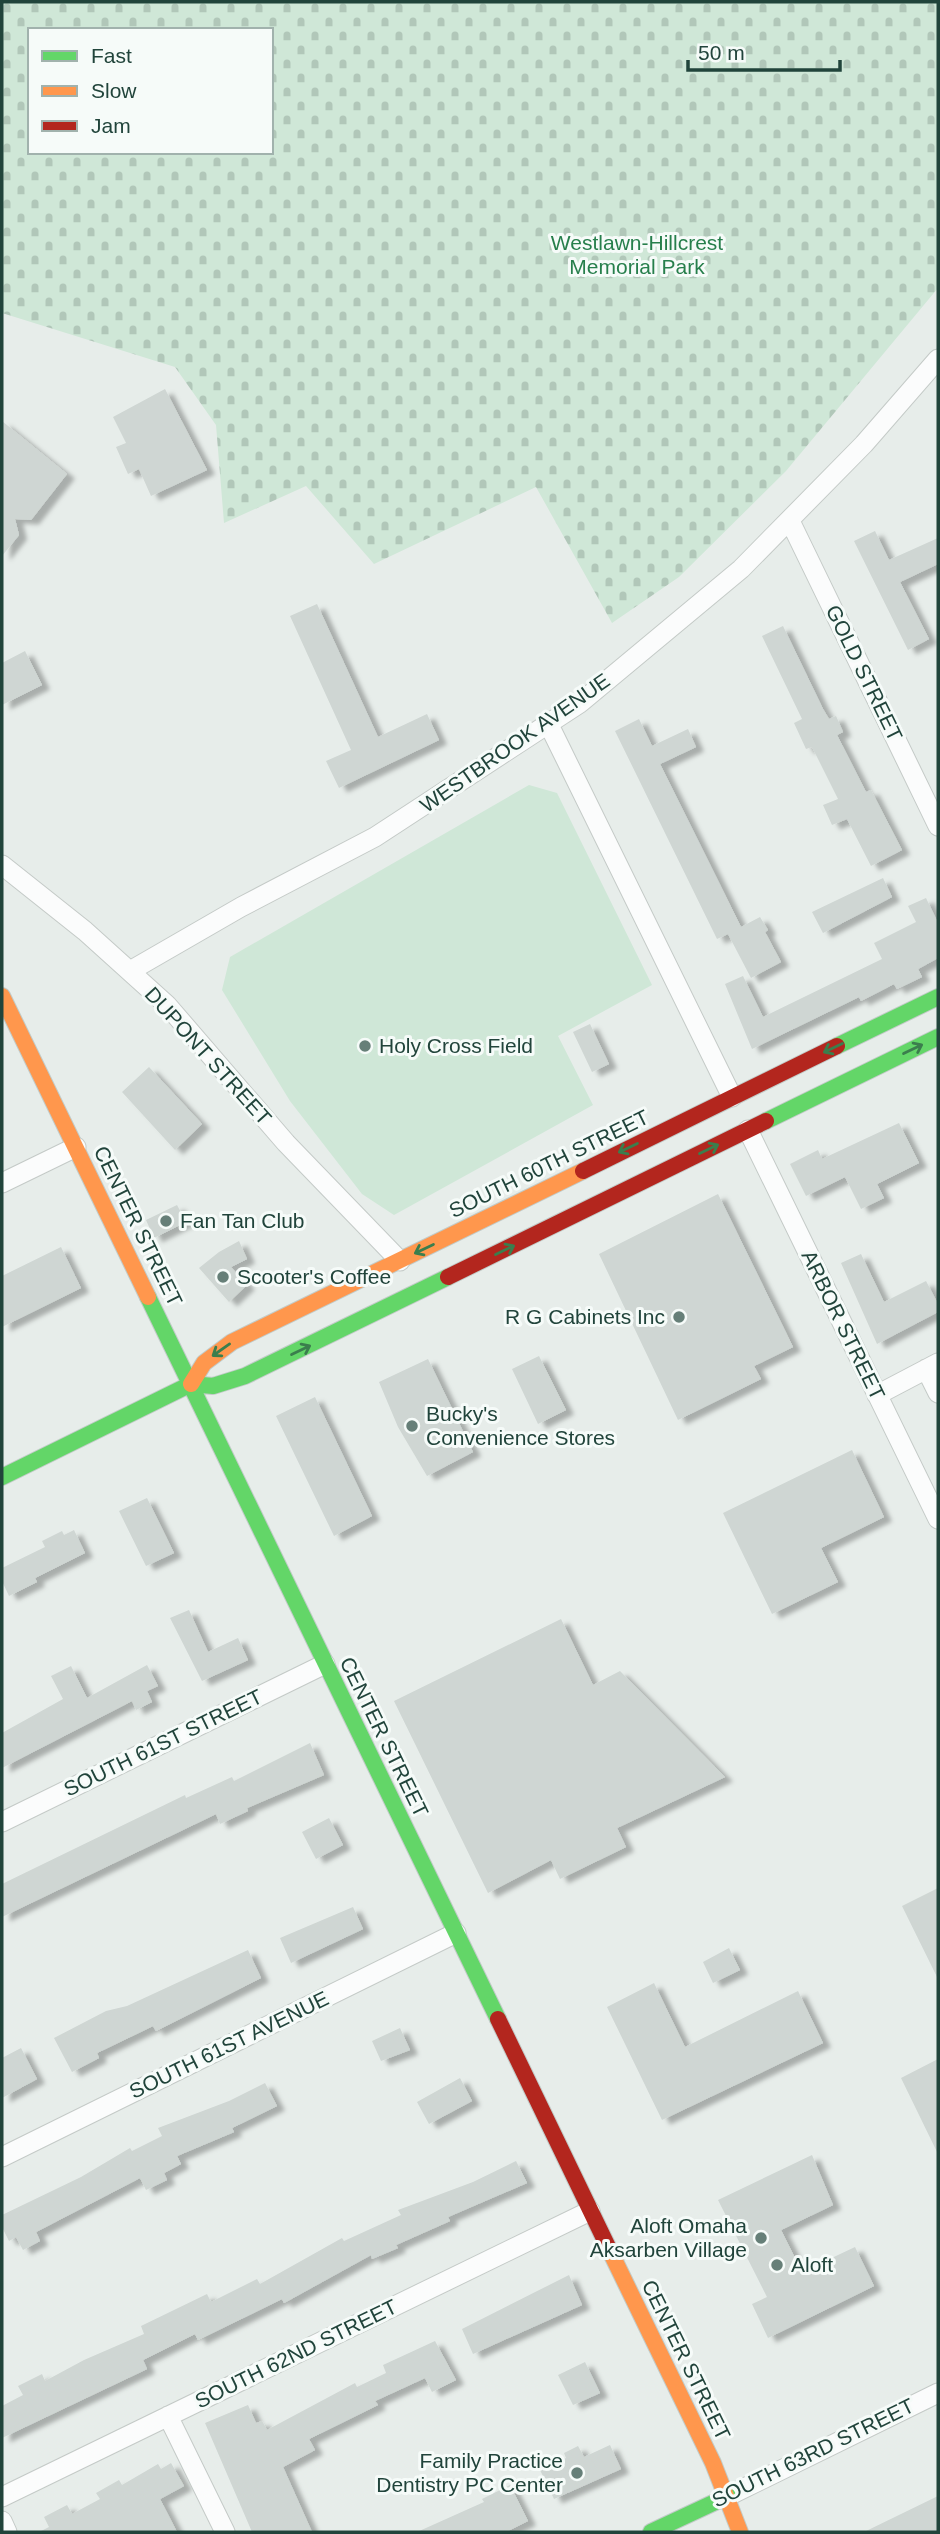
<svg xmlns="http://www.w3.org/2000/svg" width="940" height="2534" font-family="Helvetica,sans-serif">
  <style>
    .grass { fill: #cfe7d7 }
    .cemetery { fill: url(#cemetery-stones); fill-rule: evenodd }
    .building { fill: #cfd6d3; filter: url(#shadow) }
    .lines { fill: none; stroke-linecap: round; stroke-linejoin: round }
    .street-casing { stroke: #c4cac7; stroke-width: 21 }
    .fast-casing { stroke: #c2cbc8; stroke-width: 18 }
    .slow-casing { stroke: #c2cbc8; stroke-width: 18 }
    .jam-casing { stroke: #c2cbc8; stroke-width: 18 }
    .street { stroke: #fbfcfc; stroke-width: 19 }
    .fast { stroke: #63d668; stroke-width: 16 }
    .slow { stroke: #ff974d; stroke-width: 16 }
    .jam { stroke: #b3261e; stroke-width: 16 }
    .oneway { stroke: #3b7e4d }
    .poi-dot { fill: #667f78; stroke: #f6fbf9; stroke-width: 2.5 }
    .labels { text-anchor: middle; stroke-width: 6; stroke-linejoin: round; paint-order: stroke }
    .park-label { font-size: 21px; fill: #277f4c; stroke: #f6fbf9 }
    .street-label { font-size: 21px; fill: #21443b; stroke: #f6fbf9 }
    .poi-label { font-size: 21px; fill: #21443b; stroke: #f6fbf9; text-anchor: start }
  </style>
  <defs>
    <pattern id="cemetery-stones" width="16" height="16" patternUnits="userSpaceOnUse" patternTransform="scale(1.75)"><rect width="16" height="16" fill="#cfe7d7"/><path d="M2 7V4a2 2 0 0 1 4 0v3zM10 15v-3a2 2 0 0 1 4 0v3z" fill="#b1c7b9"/></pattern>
    <filter id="shadow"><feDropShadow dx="8" dy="4.5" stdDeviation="2" flood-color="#0004"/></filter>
  </defs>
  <rect width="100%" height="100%" fill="#e7edea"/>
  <path class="grass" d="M 529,785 L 557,793 L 652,985 L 558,1036 L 593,1105 L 394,1215 L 362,1194 L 290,1101 L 222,990 L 230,957 Z"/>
  <path class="cemetery" d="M 2,2 L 938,2 L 938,288 L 786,471 L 679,577 L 612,623 L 536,487 L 374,564 L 306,486 L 224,523 L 216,425 L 175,367 L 2,313 ZM 30,30 L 271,30 L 271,152 L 30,152 Z"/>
  <path class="building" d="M 165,389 L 207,470 L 151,496 L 139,469 L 128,474 L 116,447 L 126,443 L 113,417 Z
    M 2,421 L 67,474 L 31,520 L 15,519 L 19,535 L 2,556 Z
    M 875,531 L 889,560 L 938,538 L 938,564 L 900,582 L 929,639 L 908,650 L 854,541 Z
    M 317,604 L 378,737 L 427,714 L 439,740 L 339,788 L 326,761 L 351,750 L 290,616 Z
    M 783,626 L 823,709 L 829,719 L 836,716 L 843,732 L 837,735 L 866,792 L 871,790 L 902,850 L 871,866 L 847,819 L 832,825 L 823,805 L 838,799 L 812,747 L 806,749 L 794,723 L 802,719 L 762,636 Z
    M 25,651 L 42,685 L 2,705 L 2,663 Z
    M 639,719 L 652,746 L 688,729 L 696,747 L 660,764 L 741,927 L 760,917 L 768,930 L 765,932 L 781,962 L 751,978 L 728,934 L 717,939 L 615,731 Z
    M 883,878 L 892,897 L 823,933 L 812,912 Z
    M 926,898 L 938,923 L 938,958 L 918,969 L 922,977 L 897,989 L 894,984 L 861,1001 L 859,997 L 752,1049 L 725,984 L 743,976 L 763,1017 L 882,959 L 874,943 L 916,922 L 908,906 Z
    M 590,1024 L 609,1064 L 592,1072 L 573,1032 Z
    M 149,1067 L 202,1124 L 175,1150 L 122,1092 Z
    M 899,1123 L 919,1163 L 877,1184 L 884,1198 L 861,1209 L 845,1177 L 806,1196 L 790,1164 L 818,1150 L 822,1159 Z
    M 718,1194 L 793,1347 L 754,1366 L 761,1379 L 678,1420 L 599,1254 Z
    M 177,1205 L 186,1222 L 154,1238 L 146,1220 Z
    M 239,1241 L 247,1259 L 231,1267 L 247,1285 L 229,1302 L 199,1268 L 219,1252 Z
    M 61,1247 L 81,1288 L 2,1327 L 2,1276 Z
    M 861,1254 L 884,1302 L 926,1281 L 938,1304 L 938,1312 L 877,1344 L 841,1263 Z
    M 539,1356 L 566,1410 L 538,1424 L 512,1369 Z
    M 428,1359 L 473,1452 L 427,1476 L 398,1427 L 379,1382 Z
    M 315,1397 L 372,1516 L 334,1536 L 276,1416 Z
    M 852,1450 L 884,1517 L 821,1548 L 838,1582 L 772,1614 L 723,1513 Z
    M 147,1498 L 174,1553 L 146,1566 L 119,1511 Z
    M 74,1530 L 85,1553 L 35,1578 L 37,1582 L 9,1596 L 2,1581 L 2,1568 L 45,1547 L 42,1541 L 62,1531 L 64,1535 Z
    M 189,1610 L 208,1652 L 238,1638 L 248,1660 L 202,1681 L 170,1618 Z
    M 561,1619 L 593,1685 L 620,1671 L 725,1777 L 617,1828 L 626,1847 L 560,1879 L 551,1860 L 488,1893 L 394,1701 Z
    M 147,1665 L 158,1686 L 147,1691 L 152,1702 L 136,1710 L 132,1701 L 2,1768 L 2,1733 L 63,1699 L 51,1676 L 71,1666 L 87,1698 Z
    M 310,1743 L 324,1775 L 247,1808 L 248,1811 L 220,1824 L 216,1814 L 2,1917 L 2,1884 L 185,1795 L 186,1798 L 232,1777 L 234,1781 Z
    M 329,1818 L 343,1845 L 316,1859 L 302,1832 Z
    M 938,1888 L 938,1979 L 902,1906 Z
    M 353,1907 L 363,1929 L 291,1963 L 280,1938 Z
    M 729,1948 L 740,1970 L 713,1983 L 703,1962 Z
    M 248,1950 L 261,1978 L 156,2031 L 153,2026 L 97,2053 L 99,2058 L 72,2072 L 54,2038 L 106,2011 L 127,2006 Z
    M 654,1983 L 685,2047 L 798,1991 L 823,2043 L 662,2120 L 607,2007 Z
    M 400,2028 L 410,2050 L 381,2061 L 372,2041 Z
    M 21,2048 L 37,2079 L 2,2098 L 2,2058 Z
    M 938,2059 L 938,2154 L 901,2078 Z
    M 460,2078 L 472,2101 L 429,2124 L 417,2102 Z
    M 265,2083 L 277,2106 L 232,2128 L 234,2132 L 177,2156 L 181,2164 L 164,2173 L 167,2180 L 146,2190 L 140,2178 L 36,2232 L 40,2241 L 23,2250 L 16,2237 L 9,2241 L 2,2227 L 2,2215 L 81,2177 L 130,2148 L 132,2151 L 162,2136 L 158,2128 L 229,2101 Z
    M 812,2155 L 833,2205 L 781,2230 L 802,2272 L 855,2247 L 874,2286 L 768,2338 L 752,2304 L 767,2297 L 718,2200 Z
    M 516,2161 L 527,2183 L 448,2217 L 450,2221 L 396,2245 L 398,2248 L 372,2259 L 371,2255 L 284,2303 L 282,2299 L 198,2340 L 195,2334 L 143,2360 L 147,2369 L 2,2438 L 2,2406 L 23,2395 L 18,2386 L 42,2374 L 45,2381 L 84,2360 L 144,2334 L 141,2326 L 207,2294 L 211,2302 L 257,2279 L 260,2284 L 342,2238 L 344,2241 L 401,2215 L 398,2210 L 473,2182 Z
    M 569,2275 L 582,2305 L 473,2354 L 462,2329 Z
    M 435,2341 L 456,2380 L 432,2392 L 425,2378 L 375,2401 L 378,2405 L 309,2439 L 315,2450 L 283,2467 L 312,2532 L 252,2532 L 205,2423 L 248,2405 L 256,2423 L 262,2421 L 267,2430 L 355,2383 L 357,2387 L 386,2373 L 383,2365 Z
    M 585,2362 L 600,2393 L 573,2405 L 558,2375 Z
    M 610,2445 L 621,2469 L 554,2499 L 540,2470 L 566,2458 L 564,2453 L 578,2446 L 584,2457 Z
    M 171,2463 L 184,2486 L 160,2499 L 177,2532 L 39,2532 L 49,2527 L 44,2517 L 67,2505 L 72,2514 L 100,2499 L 96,2493 L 119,2480 L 122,2485 L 158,2464 L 161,2469 Z
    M 510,2485 L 528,2521 L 506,2532 L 417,2532 L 484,2502 L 482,2499 Z
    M 938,2496 L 938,2532 L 864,2532 Z"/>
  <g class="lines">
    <defs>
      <path id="street" d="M 790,521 L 938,826
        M 549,725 L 732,1097
        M 2,865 L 85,931 L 167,1005 L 286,1143 L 400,1261
        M 130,971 L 241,907 L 375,837 L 580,703 L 741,569 L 864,444 L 938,359
        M 748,1130 L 938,1519
        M 2,1183 L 76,1147
        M 926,1369 L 938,1393
        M 877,1395 L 938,1363
        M 2,1822 L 325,1664
        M 2,2157 L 456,1933
        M 168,2416 L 225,2532
        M 728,2496 L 938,2393
        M 2,2497 L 590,2211
        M 2,2521 L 7,2532"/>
      <path id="fast" d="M 837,1046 L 938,997
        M 766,1121 L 938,1037
        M 148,1297 L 498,2019
        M 2,1477 L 191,1384 L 213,1386 L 245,1376 L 448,1277
        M 651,2532 L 728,2496"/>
      <path id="slow" d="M 2,996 L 148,1297
        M 191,1384 L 204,1363 L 232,1342 L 583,1171
        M 610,2251 L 713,2463 L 740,2532"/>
      <path id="jam" d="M 583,1171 L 837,1046
        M 448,1277 L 766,1121
        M 498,2019 L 610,2251"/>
    </defs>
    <use href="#street" class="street-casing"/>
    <use href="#fast" class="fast-casing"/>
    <use href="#slow" class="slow-casing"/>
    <use href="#jam" class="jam-casing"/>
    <use href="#street" class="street"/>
    <use href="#fast" class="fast"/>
    <use href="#slow" class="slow"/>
    <use href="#jam" class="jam"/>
  </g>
  <defs><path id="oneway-shaft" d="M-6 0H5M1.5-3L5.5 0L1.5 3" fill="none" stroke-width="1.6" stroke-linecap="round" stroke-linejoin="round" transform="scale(1.75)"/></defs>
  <g class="oneway">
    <use href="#oneway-shaft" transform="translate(833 1048) rotate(154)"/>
    <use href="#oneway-shaft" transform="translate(913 1049) rotate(-26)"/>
    <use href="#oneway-shaft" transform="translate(628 1148) rotate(154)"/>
    <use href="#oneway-shaft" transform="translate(709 1149) rotate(-26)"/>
    <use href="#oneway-shaft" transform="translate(424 1249) rotate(154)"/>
    <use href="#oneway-shaft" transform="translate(505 1250) rotate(-26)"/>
    <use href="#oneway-shaft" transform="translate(221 1350) rotate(145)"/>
    <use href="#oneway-shaft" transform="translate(301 1350) rotate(-26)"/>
  </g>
  <g class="poi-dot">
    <circle cx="365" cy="1046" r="7"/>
    <circle cx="166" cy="1221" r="7"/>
    <circle cx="223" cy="1277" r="7"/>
    <circle cx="679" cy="1317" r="7"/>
    <circle cx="412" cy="1426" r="7"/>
    <circle cx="761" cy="2238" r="7"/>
    <circle cx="777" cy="2265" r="7"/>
    <circle cx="577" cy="2473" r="7"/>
  </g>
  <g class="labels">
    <g class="park-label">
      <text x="637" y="250">Westlawn-Hillcrest<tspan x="637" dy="24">Memorial Park</tspan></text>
    </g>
    <g class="street-label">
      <text transform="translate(864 673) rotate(64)" y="7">GOLD STREET</text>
      <text transform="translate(515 743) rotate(-35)" y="7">WESTBROOK AVENUE</text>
      <text transform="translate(208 1056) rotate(48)" y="7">DUPONT STREET</text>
      <text transform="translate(549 1164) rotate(-26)" y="7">SOUTH 60TH STREET</text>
      <text transform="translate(138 1226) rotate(64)" y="7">CENTER STREET</text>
      <text transform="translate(843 1325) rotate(64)" y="7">ARBOR STREET</text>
      <text transform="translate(384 1737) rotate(64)" y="7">CENTER STREET</text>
      <text transform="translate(163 1743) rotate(-26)" y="7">SOUTH 61ST STREET</text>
      <text transform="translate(229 2045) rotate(-26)" y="7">SOUTH 61ST AVENUE</text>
      <text transform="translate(296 2354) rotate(-26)" y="7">SOUTH 62ND STREET</text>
      <text transform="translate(686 2360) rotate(64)" y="7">CENTER STREET</text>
      <text transform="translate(813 2453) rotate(-26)" y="7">SOUTH 63RD STREET</text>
    </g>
    <g class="poi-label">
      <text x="379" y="1053">Holy Cross Field</text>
      <text x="180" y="1228">Fan Tan Club</text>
      <text x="237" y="1284">Scooter's Coffee</text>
      <text x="665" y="1324" text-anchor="end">R G Cabinets Inc</text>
      <text x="426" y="1421">Bucky's<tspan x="426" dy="24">Convenience Stores</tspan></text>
      <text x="747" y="2233" text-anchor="end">Aloft Omaha<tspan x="747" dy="24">Aksarben Village</tspan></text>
      <text x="791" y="2272">Aloft</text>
      <text x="563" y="2468" text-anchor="end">Family Practice<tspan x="563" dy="24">Dentistry PC Center</tspan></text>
    </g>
  </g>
  <rect width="940" height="2534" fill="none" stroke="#21443b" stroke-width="7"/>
  <rect x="28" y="28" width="245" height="126" fill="#f6fbf9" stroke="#a1b2ad" stroke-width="2"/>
  <rect x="42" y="51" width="35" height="10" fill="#63d668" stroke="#a1b2ad" stroke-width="2"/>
  <text x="91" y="63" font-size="21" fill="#21443b">Fast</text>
  <rect x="42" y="86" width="35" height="10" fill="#ff974d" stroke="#a1b2ad" stroke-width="2"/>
  <text x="91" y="98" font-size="21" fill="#21443b">Slow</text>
  <rect x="42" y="121" width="35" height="10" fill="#b3261e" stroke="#a1b2ad" stroke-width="2"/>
  <text x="91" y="133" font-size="21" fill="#21443b">Jam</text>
  <path d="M688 60v10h152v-10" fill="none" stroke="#21443b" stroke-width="3.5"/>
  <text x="698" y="60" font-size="21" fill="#21443b" stroke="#f6fbf9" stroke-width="5" paint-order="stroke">50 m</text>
</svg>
